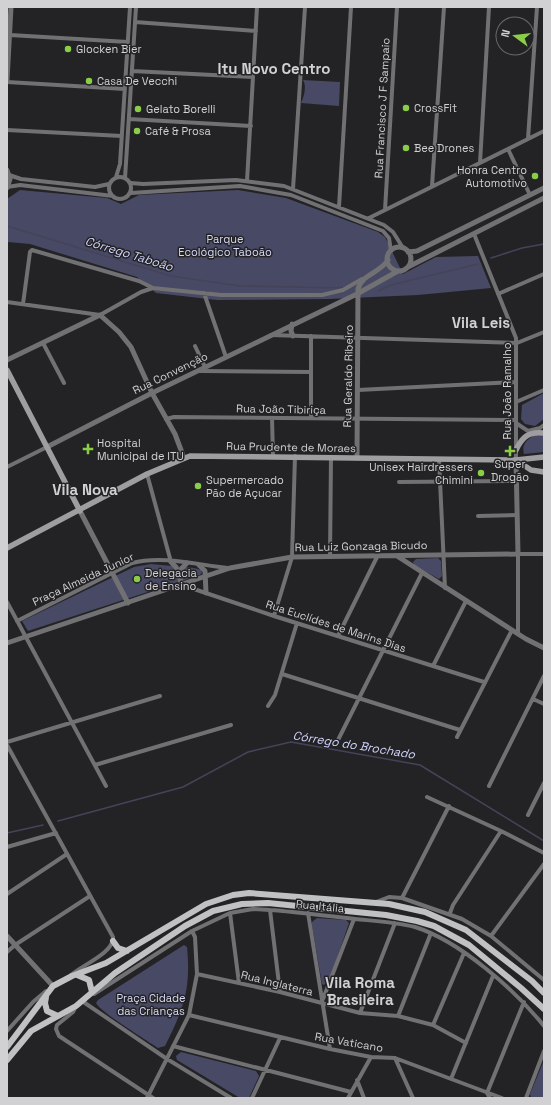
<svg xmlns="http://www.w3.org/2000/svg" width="551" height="1105" font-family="'Space Grotesk',sans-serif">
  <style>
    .green { fill: #484964 }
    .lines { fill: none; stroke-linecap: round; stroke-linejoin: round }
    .stream { stroke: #454359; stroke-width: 1.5 }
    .minor { stroke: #717173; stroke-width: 4 }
    .tertiary { stroke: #717173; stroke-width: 5 }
    .secondary { stroke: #9e9ea0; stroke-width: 5.5 }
    .primary { stroke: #c0c1c3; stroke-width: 6 }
    .poi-dot { fill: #8ace47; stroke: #232326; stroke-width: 1.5 }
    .labels { text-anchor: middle; stroke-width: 3; stroke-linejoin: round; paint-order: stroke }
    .poi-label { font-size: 11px; fill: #d1d1d3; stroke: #232326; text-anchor: start }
    .street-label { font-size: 11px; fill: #d1d1d3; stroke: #232326 }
    .park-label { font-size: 11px; fill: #d7d9f4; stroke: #232326 }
    .water-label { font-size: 12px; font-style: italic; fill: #d1d4fc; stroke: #232326 }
    .district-label { font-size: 15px; font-weight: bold; fill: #d1d1d3; stroke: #232326 }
  </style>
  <rect width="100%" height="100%" fill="#232326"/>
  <path class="green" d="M 303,80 L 340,82 L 339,106 L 301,103 C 304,97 307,86 303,80 Z
    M 20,190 L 107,198 L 121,204 L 139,195 L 238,190 L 286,198 L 378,232 L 385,237 L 403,274 L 436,257 L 478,256 L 491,288 L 418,295 L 329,299 L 217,300 L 156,293 L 137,277 L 30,244 L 8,242 L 7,249 L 7,199 Z
    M 544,393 L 544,419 L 535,426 L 525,424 L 521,419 L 522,405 Z
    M 536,435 L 544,435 L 544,452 L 524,454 C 521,444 528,438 536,435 Z
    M 438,558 L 441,561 L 442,576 L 439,579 L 414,565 L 413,562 L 416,559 Z
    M 151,564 L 194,568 L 201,570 L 202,573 L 200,575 L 28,631 L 22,621 L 134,567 Z
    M 317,918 L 346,920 L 349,923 L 330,979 L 324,985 L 322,984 L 312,926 L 312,922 Z
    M 184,945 L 187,947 C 191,989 184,1008 165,1046 L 158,1048 C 148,1041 100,1012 96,1003 L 98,1000 Z
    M 181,1052 L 256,1071 L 259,1076 L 249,1098 L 240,1098 L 177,1060 L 176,1056 Z
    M 544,1060 L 544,1098 L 531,1098 L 530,1094 Z"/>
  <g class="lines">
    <path class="stream" d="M 7,226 L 171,276 L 240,286 L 344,288
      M 491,258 L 522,248 L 544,244
      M 378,291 L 391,285 L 478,264
      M 58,821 L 183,787 L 248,752 L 291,742 L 420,765 L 544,841
      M 7,833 L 43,825"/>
    <path class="minor" d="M 135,22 L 256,31
      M 10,35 L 128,42
      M 132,71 L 253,77
      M 7,82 L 125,89
      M 129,119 L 251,126
      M 7,130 L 122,136
      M 528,139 L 537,7
      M 508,149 L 530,195
      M 480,163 L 489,7
      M 9,175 L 21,179 L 95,187 L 109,184
      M109 188a11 11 0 1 1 22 0a11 11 0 1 1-22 0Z
      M 116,177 L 120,164 L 130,7
      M 125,178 L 136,7
      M 247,181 L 257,7
      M 131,183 L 143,184 L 236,180 L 284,186 L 384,225 L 393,232 L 403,248
      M 432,186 L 444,7
      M 7,187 L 20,185 L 113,196
      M 293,189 L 305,7
      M 131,193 L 240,186 L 291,195 L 383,231 L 389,238 L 391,251
      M 339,207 L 351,7
      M 385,210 L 397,7
      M 369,218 L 544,131
      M 474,234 L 516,338 L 516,460
      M 204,293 L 226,357
      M 498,294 L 544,274
      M 7,302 L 100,315 L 141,292 L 153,288 L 221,295 L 322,295 L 343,290 L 362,279
      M 23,304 L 30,252 L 32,250 L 139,281 L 153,288
      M 271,335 L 517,343 L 544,332
      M 43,343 L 64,383
      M 195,346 L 205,367
      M 200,371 L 311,372
      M 358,390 L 516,382
      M 516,402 L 544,390
      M 272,418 L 273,456
      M 311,418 L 311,336
      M 166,419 L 174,417 L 516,420
      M 516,423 L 528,431 L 540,428 L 544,425
      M 439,459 L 445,588
      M 7,467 L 47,447
      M 147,474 L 171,562
      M 399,482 L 516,481
      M 478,516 L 517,515
      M 330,557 L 331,457
      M 182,585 L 274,616 L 484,682
      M 7,602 L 106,786
      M 274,616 L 292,557 L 295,456
      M 17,621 L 132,563 C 162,555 198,565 228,568
      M 518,634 L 518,554 L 544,554
      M 338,636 L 377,557
      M 433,666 L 466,601
      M 282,674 L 460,730
      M 533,699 L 544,704
      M 268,706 L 275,695 L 297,623
      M 457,737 L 512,630
      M 338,740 L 422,573
      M 7,742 L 160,696
      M 7,745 L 113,937 C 114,953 82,965 71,975
      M 95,765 L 231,725
      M 489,786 L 544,676
      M 427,797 L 501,831 L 544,853
      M 528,815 L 544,783
      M 7,847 L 56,833
      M 7,894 L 67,854
      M 402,898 L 449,806
      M 376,902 L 389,897 L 402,898 L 462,919 L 491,936 L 544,980
      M 270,910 L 280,992
      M 230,913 L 239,983
      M 308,913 L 330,1049
      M 450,913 L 453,905 L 501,831
      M 491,936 L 544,864
      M 7,952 L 15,945 L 90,896
      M 197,974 L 280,992 L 360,1013 L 398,1016 L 433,1025 L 466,1043
      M 94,994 L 192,931 L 230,913 L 253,909 L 270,910 C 298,912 326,916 355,919 C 375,921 395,922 415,927 C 460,941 515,990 544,1026
      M 323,999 L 354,919
      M 85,1000 L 82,1001 L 167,1059 L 231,1098
      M 76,1006 L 73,1012 L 57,1025 L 56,1029 L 59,1036 L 153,1098
      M 360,1013 L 395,923
      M 189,1015 L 330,1049 L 371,1057 L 395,1058 L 502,1098
      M 398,1016 L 431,933
      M 433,1025 L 464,953
      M 7,1031 L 33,1002 L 46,991
      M 173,1046 L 351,1092
      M 395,1058 L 413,1098
      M 451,1079 L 493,976
      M 357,1080 L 364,1098
      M 147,1098 L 189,1015 L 197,974 L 195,937 L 192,931
      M 252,1098 L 280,1038
      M 348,1098 L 371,1057
      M 490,1098 L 487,1093 L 524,1002
      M 526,1098 L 544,1051"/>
    <path class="tertiary" d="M 7,80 L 11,7
      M 7,170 L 10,179 L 7,188
      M387 259a12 12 0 1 1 24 0a12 12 0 1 1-24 0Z
      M 408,252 L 417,251 L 544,188
      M 408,267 L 544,198
      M 292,324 L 291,331 L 293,336
      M 7,360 L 100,315 L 119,332 L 131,347 L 152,393 L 175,434 L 184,458
      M 47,447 L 152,393 L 357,294 L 398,271
      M 357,458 L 358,289 C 362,274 380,273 388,260
      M 80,511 L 128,603
      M 397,556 L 526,639 L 544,648
      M 171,562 L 176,567 L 182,585
      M 199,565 L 205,571 L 206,593
      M 179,575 L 182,568 L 187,563
      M 7,643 L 230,568 L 292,557 L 518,554 L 516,460
      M 7,936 L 53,986"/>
    <path class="secondary" d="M 7,370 L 80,511
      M 516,450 C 522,437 529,431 544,433
      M 516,460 L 531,470 L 544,472
      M 7,548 L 147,474 L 190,456 L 516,460 L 544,457"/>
    <path class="primary" d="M 113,941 L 118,948 L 127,951
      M 77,975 L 89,980 L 92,992
      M 46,997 L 45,1003 L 47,1011 L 58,1016
      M 7,1047 L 53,986 L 72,976 L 106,963 L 206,904 L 233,895 L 249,893 L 389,904 L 425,912 L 466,930 L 532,981 L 544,993
      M 7,1060 L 31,1031 L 76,1006 L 115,973 L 185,926 L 213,911 L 242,904 L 268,903 L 386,915 L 417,921 L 434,926 L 469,945 L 521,988 L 544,1009"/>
  </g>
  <g class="poi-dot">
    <circle cx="68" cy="49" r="4"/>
    <circle cx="89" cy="81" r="4"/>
    <circle cx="406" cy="108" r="4"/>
    <circle cx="138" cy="109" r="4"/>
    <circle cx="137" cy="131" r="4"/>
    <circle cx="406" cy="148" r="4"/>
    <circle cx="535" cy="176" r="4"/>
    <path d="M86 443h4v4h4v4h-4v4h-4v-4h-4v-4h4z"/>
    <path d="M508 445h4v4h4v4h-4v4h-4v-4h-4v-4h4z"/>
    <circle cx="481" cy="473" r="4"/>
    <circle cx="198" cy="486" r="4"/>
    <circle cx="137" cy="579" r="4"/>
  </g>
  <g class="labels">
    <g class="poi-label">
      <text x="76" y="53">Glocken Bier</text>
      <text x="97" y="85">Casa De Vecchi</text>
      <text x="414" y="112">CrossFit</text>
      <text x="146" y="113">Gelato Borelli</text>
      <text x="145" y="135">Café &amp; Prosa</text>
      <text x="414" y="152">Bee Drones</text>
      <text x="527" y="174" text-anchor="end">Honra Centro<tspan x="527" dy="13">Automotivo</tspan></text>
      <text x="97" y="447">Hospital<tspan x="97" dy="13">Municipal de ITU</tspan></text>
      <text x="510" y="468" text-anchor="middle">Super<tspan x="510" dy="13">Drogão</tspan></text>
      <text x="473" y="471" text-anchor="end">Unisex Hairdressers<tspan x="473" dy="13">Chimini</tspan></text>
      <text x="206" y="484">Supermercado<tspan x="206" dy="13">Pão de Açucar</tspan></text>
      <text x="145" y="577">Delegacia<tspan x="145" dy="13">de Ensino</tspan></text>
    </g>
    <g class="street-label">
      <text transform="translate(382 108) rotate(-87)" y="4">Rua Francisco J F Sampaio</text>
      <text transform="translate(170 373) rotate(-26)" y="4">Rua Convenção</text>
      <text transform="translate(348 376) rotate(-89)" y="4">Rua Geraldo Ribeiro</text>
      <text transform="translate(507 391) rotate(-90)" y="4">Rua João Ramalho</text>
      <text transform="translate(281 409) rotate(1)" y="4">Rua João Tibiriça</text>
      <text transform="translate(291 447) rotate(1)" y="4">Rua Prudente de Moraes</text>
      <text transform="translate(361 546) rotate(-1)" y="4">Rua Luiz Gonzaga Bicudo</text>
      <text transform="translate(83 579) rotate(-25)" y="4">Praça Almeida Junior</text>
      <text transform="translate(336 626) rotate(18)" y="4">Rua Euclídes de Marins Dias</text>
      <text transform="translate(320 906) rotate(6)" y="4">Rua Itália</text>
      <text transform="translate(277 983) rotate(14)" y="4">Rua Inglaterra</text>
      <text transform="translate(349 1042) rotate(10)" y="4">Rua Vaticano</text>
    </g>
    <g class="park-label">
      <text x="225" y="243">Parque<tspan x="225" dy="13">Ecológico Taboão</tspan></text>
      <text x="151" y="1002">Praça Cidade<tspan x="151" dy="13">das Crianças</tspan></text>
    </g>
    <g class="water-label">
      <text transform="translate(129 254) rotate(17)" y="4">Córrego Taboão</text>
      <text transform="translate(354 745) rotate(9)" y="4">Córrego do Brochado</text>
    </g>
    <g class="district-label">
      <text x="274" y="74">Itu Novo Centro</text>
      <text x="481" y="328">Vila Leis</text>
      <text x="85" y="495">Vila Nova</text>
      <text x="360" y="988">Vila Roma<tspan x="360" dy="17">Brasileira</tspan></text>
    </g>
  </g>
  <rect width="551" height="1105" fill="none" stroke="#d1d1d3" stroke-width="16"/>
  <g transform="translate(515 36) rotate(285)"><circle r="19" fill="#232326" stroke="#69696b"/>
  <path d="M0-3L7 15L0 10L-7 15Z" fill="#8ace47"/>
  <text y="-6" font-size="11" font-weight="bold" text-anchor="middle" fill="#d1d1d3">N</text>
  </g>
</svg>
